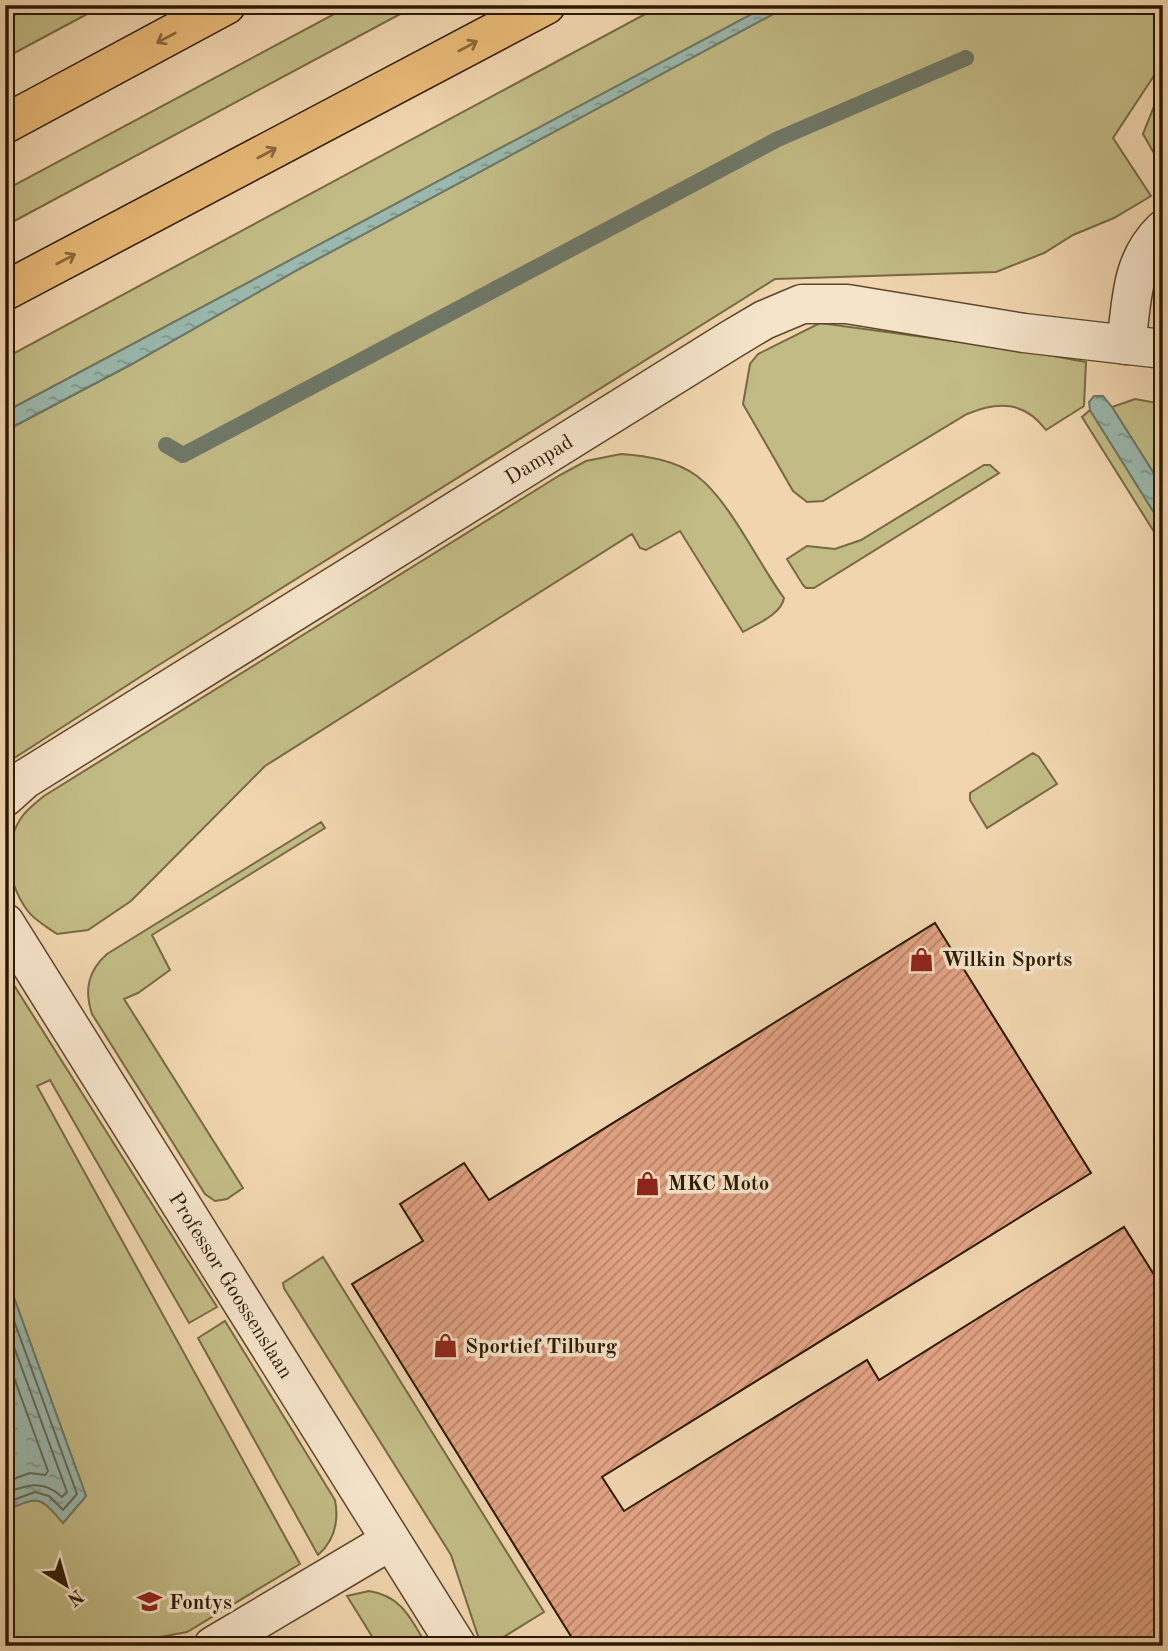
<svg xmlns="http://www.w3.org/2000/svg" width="1168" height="1651" font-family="'Old Standard TT',serif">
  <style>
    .green { fill: #c2bb85; stroke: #776a42; stroke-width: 2 }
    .water { fill: url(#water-ripples); stroke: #6e7868; stroke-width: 2 }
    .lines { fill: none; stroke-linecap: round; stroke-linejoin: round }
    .shore { stroke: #636856; stroke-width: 2 }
    .stream { stroke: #6e7868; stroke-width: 16 }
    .building { fill: url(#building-hatch); stroke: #2c1900; stroke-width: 2 }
    .minor-casing { stroke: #5d482c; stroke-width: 41 }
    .highway-casing { stroke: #2c1900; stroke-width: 41 }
    .minor { stroke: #f5e4ca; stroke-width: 38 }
    .highway { stroke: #e8ba77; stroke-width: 38 }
    .oneway { stroke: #8a6a3c }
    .labels { text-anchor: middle; stroke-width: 7; stroke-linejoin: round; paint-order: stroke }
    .street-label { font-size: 21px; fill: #2c1900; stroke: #f5e4ca }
    .poi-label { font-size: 21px; font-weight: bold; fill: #2c1900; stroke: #f5e4ca; text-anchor: start }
  </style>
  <defs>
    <pattern id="water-ripples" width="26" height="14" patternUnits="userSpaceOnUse" patternTransform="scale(1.75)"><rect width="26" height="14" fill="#9ab8ad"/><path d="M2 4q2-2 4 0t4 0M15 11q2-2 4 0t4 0" fill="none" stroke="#7e958a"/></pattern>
    <pattern id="building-hatch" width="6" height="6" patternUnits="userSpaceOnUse" patternTransform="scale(1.75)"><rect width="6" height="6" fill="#e2a384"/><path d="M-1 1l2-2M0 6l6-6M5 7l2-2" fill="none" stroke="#b7846a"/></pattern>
  </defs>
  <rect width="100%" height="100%" fill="#f0d5ae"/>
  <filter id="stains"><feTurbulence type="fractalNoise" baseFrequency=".00286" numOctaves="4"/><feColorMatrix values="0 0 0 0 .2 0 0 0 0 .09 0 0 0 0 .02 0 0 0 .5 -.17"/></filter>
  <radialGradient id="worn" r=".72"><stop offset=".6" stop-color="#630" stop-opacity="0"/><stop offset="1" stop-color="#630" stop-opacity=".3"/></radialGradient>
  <path class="green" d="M 33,5 L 104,5 L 5,58 L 5,18 L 7,19 Z
    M 351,5 L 417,5 L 5,226 L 5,190 Z
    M 662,5 L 769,5 L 5,412 L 5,358 Z
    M 790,5 L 1163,5 L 1163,62 L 1113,138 L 1151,196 L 1114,218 L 1073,235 L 1044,253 L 996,272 L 775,279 L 154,668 L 5,764 L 5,431 L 130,365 L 299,269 Z
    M 1163,91 L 1163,169 L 1143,134 L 1159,94 Z
    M 820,323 L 1020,350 L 1086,362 L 1084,406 L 1046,430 C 1024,401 998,401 967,414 L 823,501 L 807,502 L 793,491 L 743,404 L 750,364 L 758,354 Z
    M 1135,399 L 1163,404 L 1163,488 L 1112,407 Z
    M 1090,410 L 1163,527 L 1163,546 L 1082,417 Z
    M 621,454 C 647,456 675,460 697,476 C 730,501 758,563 784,598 C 781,615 756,624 743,632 L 680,531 L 646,550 L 640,548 L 632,534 L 265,766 L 131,901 L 88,930 L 57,934 C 47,927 34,920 27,910 C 7,882 2,842 24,814 C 30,807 38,801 44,796 L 560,475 L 586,461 Z
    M 984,465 L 990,465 L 999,473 L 814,588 L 806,588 L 803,585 L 787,559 L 807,546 L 835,549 L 861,540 Z
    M 1033,753 L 1039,757 L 1057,784 L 987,828 L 970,800 L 970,793 Z
    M 321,822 L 325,828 L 152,935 L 170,970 L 138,993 L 124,999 L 243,1188 L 227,1199 L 215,1201 L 205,1194 L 92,1014 C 84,990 88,971 107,954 Z
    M 5,971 L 217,1307 L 189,1323 L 50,1080 L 37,1086 L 300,1564 L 187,1632 L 111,1646 L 5,1646 L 5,1510 C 40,1497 38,1494 63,1523 L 86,1496 L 5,1273 Z
    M 323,1257 L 544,1612 L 489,1646 L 484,1646 L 478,1636 L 451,1555 L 284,1288 L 283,1283 Z
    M 225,1321 L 335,1500 C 339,1521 335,1540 318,1555 L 198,1338 Z
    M 369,1591 C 402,1596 411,1619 427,1646 L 378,1646 L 347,1596 Z"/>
  <path class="water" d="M 769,5 L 790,5 L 299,269 L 130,365 L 5,431 L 5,412 Z
    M 1094,396 L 1103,396 L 1112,407 L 1163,488 L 1163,527 L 1090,410 L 1089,402 Z
    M 5,1273 L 86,1496 L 63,1523 C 38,1494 40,1497 5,1510 Z"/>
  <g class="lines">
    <path class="shore" d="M 5,1296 L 77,1494 L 63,1510 L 49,1496 L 35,1492 L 5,1503
      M 5,1322 L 67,1492 L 62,1497 C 43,1479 27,1485 5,1493
      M 5,1353 L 48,1471 L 45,1475 L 30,1473 L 5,1482"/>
    <path class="stream" d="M 166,445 L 183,455 L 778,139 L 966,58"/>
  </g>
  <path class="building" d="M 935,923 L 1091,1173 L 602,1477 L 624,1511 L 867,1360 L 879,1380 L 1124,1227 L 1163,1289 L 1163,1646 L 577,1646 L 352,1284 L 423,1241 L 400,1204 L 464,1163 L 489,1200 Z"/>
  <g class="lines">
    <defs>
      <g id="minor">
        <path d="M 1126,345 C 1132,302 1130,262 1163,230"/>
        <path id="s1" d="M 5,797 L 25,779 L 732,339 L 764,320 L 802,304 L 847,304 L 1024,333 L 1163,349"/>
        <path id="s2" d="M 5,923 L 457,1646"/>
        <path d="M 213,1646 L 390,1541"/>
      </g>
      <path id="highway" d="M 5,124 L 226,5
        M 5,291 L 546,5"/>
    </defs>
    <use href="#minor" class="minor-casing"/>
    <use href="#highway" class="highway-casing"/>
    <use href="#minor" class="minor"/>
    <use href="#highway" class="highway"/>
  </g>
  <defs><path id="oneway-shaft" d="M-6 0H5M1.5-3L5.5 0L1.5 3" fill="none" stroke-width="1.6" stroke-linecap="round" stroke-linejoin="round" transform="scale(1.75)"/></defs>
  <g class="oneway">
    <use href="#oneway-shaft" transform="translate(166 38) rotate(152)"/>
    <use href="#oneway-shaft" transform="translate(468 46) rotate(-28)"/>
    <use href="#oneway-shaft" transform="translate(267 153) rotate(-28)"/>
    <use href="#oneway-shaft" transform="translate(66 259) rotate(-28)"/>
  </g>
  <defs>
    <symbol id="shop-bare" viewBox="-9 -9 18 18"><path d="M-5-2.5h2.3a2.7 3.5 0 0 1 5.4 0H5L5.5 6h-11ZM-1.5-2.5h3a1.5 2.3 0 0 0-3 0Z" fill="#8f2418" stroke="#f5e4ca" stroke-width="2.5" paint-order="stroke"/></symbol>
    <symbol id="university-bare" viewBox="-9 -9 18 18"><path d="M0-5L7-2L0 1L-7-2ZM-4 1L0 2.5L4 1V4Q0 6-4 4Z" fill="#8f2418" stroke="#f5e4ca" stroke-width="2.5" paint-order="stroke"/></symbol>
  </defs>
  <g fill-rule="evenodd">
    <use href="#shop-bare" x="904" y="942" width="35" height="35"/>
    <use href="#shop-bare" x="630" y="1166" width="35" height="35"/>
    <use href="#shop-bare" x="428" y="1328" width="35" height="35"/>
    <use href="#university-bare" x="132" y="1584" width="35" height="35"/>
  </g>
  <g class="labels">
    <g class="street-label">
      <text dy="7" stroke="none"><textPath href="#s1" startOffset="632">Dampad</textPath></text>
      <text dy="7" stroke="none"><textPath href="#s2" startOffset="427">Professor Goossenslaan</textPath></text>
    </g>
    <g class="poi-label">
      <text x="942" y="966">Wilkin Sports</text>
      <text x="668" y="1190">MKC Moto</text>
      <text x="465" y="1353">Sportief Tilburg</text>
      <text x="169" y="1609">Fontys</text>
    </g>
  </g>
  <rect width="1168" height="1651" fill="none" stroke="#f0d5ae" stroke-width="28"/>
  <rect x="7" y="7" width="1154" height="1637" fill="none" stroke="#2c1900" stroke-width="3.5"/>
  <rect x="14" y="14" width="1140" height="1623" fill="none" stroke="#2c1900" stroke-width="2"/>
  <g transform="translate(66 1585) rotate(143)" stroke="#f5e4ca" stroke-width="5" paint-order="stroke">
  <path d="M0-5L12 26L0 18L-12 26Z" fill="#2c1900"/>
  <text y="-10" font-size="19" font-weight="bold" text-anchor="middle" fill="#2c1900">N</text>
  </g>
  <rect width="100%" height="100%" filter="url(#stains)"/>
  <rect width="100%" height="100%" fill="url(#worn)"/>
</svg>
